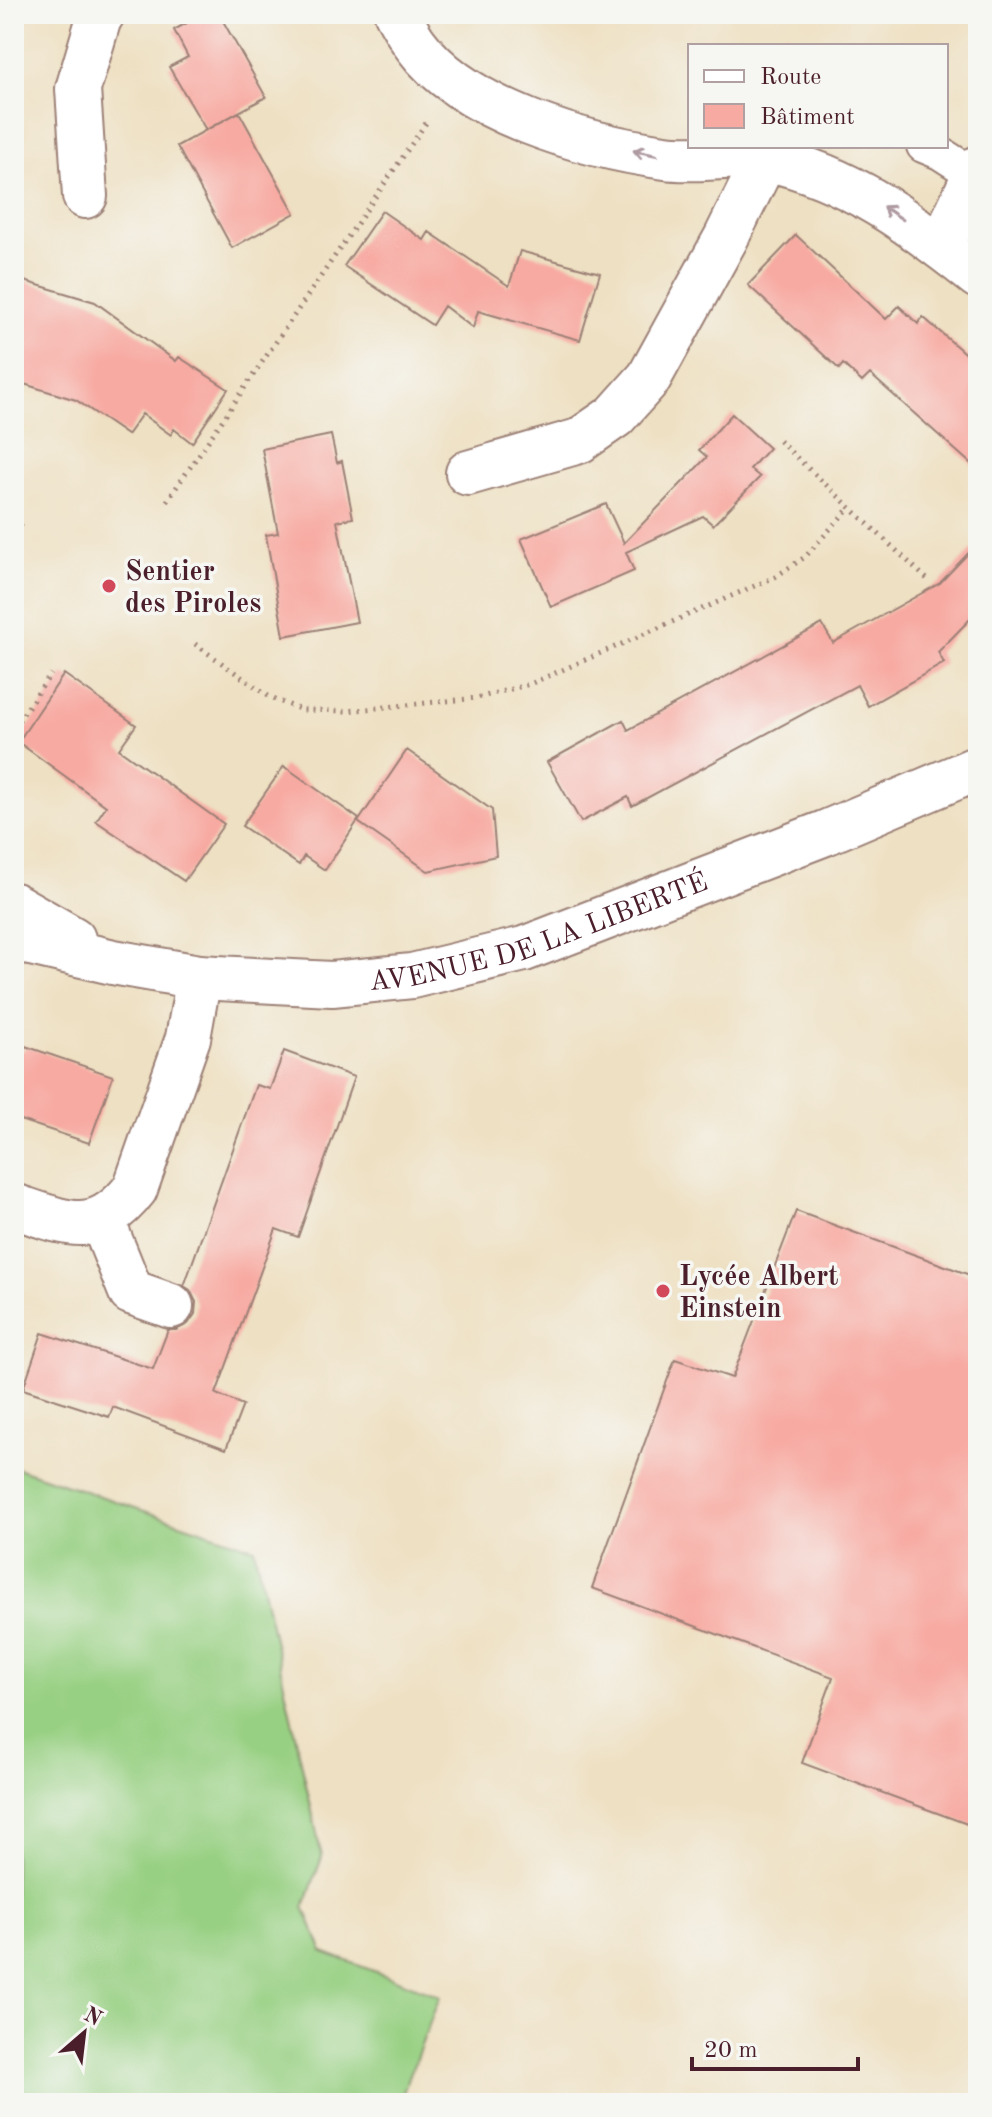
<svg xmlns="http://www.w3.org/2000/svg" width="992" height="2117" font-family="'Old Standard TT',serif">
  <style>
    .garden { fill: #98d083; stroke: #717857; stroke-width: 2 }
    .building { fill: #f7aaa2 }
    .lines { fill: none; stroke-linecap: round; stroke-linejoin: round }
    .lane-casing { stroke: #9c8076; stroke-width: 36 }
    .street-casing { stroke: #9c8076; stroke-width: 48 }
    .path { stroke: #9c8076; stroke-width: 5; stroke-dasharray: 2 6; stroke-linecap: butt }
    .lane { stroke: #fff; stroke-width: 32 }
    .street { stroke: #fff; stroke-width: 44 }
    .oneway { stroke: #ae9aa0 }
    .poi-dot { fill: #d1495b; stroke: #f6f6f2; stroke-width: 3 }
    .labels { text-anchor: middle; stroke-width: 7; stroke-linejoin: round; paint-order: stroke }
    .poi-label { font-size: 28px; font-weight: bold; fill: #4a1f2b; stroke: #f6f6f2; text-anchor: start }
    .street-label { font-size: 28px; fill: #4a1f2b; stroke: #f6f6f2 }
  </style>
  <rect width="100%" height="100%" fill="#f6f6f2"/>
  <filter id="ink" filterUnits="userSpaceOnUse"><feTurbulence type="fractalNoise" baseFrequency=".0125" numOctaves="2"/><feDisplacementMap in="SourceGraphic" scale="16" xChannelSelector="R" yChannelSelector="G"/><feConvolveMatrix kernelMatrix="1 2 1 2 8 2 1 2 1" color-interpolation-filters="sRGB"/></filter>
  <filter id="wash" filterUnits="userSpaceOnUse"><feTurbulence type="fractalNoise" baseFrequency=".006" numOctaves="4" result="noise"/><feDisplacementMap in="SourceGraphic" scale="32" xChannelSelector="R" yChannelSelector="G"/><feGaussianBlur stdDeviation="1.8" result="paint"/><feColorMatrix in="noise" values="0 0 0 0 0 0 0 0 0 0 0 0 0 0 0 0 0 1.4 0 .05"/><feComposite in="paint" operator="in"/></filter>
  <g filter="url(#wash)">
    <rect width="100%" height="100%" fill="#eee0c2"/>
    <path class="garden" d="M 14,1467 L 254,1548 L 322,1857 L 304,1907 L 323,1952 L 440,1996 L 399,2103 L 14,2103 Z"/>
    <g id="blocks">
      <path class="building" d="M 203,14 L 219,14 L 266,97 L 206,130 L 169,67 L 188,57 L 174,30 Z
        M 239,112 L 295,213 L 232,248 L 177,146 Z
        M 382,211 L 424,240 L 429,232 L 509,286 L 520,251 L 600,273 L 580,340 L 478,311 L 473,328 L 444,306 L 432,325 L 344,266 Z
        M 796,235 L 886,319 L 899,306 L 918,324 L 923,317 L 978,365 L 978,470 L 870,374 L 862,382 L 843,364 L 839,369 L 748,285 Z
        M 14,278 L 95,302 L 176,361 L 179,357 L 228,389 L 192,443 L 174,429 L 171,435 L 142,414 L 127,435 L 76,400 L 14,381 Z
        M 732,414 L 769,448 L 750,469 L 760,477 L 713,525 L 703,516 L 626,552 L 634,571 L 551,607 L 521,539 L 606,504 L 624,543 L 707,457 L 699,450 Z
        M 331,435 L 337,463 L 342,461 L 353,518 L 337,521 L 357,622 L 284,636 L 266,535 L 278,533 L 262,449 Z
        M 978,543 L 978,611 L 938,652 L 944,663 L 868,706 L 857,685 L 632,806 L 628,797 L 581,822 L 547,762 L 623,720 L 628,730 L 822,624 L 833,643 L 940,583 Z
        M 64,674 L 136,725 L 119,749 L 224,824 L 184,881 L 96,821 L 106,806 L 18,742 Z
        M 407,750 L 492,810 L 496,856 L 428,871 L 358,822 Z
        M 284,766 L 359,819 L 325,870 L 304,856 L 299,865 L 242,826 Z
        M 25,1046 L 113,1076 L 89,1143 L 14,1118 L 14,1048 L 24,1051 Z
        M 284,1051 L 354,1077 L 298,1237 L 276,1229 L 216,1394 L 243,1405 L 226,1449 L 113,1407 L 109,1417 L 23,1389 L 42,1333 L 153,1369 L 168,1330 L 176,1330 L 188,1324 L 195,1314 L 196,1302 L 190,1290 L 184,1286 L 256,1085 L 270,1089 Z
        M 796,1211 L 978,1278 L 978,1828 L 802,1763 L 833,1677 L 592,1588 L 675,1359 L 732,1378 Z"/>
    </g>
  </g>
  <g filter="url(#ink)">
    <use href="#blocks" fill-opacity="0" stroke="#9c8076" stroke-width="2"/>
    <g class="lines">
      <defs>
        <path id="lane" d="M 923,146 L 940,153 L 976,176"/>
        <g id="street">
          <path d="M 397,14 C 403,24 409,36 416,45 C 465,112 586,146 665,157 C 699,162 735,152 768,159 C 849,176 914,225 978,276"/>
          <path d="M 85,196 L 78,89 L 99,18 L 102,14"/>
          <path d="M 941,247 L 978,168"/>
          <path d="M 468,473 L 579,441 L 615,416 L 649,378 L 726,238 L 765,159"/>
          <path d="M 14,905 L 73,939"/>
          <path id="s1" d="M 14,939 L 113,962 L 199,977 L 332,984 L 412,976 L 524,949 L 825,833 L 978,768"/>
          <path d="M 14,1206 C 68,1224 96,1239 135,1189 L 188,1038 L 199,977"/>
          <path d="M 102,1220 L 131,1292 L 171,1306"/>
        </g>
      </defs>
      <use href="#lane" class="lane-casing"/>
      <use href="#street" class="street-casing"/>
      <path class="path" d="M 779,441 L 928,580
        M 167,501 L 426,123
        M 14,521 L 24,528
        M 195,644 L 271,698 L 302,710 L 346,711 L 477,698 L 530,684 L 775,577 L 805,557 L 850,507
        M 14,727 L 51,674"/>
      <use href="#lane" class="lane"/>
      <use href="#street" class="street"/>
    </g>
    <defs><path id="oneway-shaft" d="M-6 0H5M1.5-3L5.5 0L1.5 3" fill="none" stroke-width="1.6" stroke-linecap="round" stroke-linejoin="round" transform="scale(2)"/></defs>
    <g class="oneway">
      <use href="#oneway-shaft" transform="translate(645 153) rotate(-168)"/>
      <use href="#oneway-shaft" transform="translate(893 213) rotate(-146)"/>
    </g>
  </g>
  <g class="poi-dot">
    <circle cx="109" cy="586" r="8"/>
    <circle cx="663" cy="1291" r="8"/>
  </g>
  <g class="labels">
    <g class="poi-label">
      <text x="125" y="580">Sentier<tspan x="125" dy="32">des Piroles</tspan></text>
      <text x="679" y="1285">Lycée Albert<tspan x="679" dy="32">Einstein</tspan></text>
    </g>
    <g class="street-label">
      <text dy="10" stroke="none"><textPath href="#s1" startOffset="536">AVENUE DE LA LIBERTÉ</textPath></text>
    </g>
  </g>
  <rect width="992" height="2117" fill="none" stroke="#f6f6f2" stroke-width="48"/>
  <rect x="688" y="44" width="260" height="104" fill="#f6f6f2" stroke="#b1a0a2" stroke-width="2"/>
  <rect x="704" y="70" width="40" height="12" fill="#ffffff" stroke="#b1a0a2" stroke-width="2"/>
  <text x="760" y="84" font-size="24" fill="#4a1f2b">Route</text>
  <rect x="704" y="104" width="40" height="24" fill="#f7aaa2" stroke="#b1a0a2" stroke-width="2"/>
  <text x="760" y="124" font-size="24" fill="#4a1f2b">Bâtiment</text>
  <g transform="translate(84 2033) rotate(28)" stroke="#f6f6f2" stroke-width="6" paint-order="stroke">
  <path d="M0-6L14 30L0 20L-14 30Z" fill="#4a1f2b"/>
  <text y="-12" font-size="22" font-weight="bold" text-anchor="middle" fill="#4a1f2b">N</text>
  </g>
  <path d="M692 2057v12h166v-12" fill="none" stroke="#4a1f2b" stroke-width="4"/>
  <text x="704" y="2057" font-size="24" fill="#4a1f2b" stroke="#f6f6f2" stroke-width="6" paint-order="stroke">20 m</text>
</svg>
